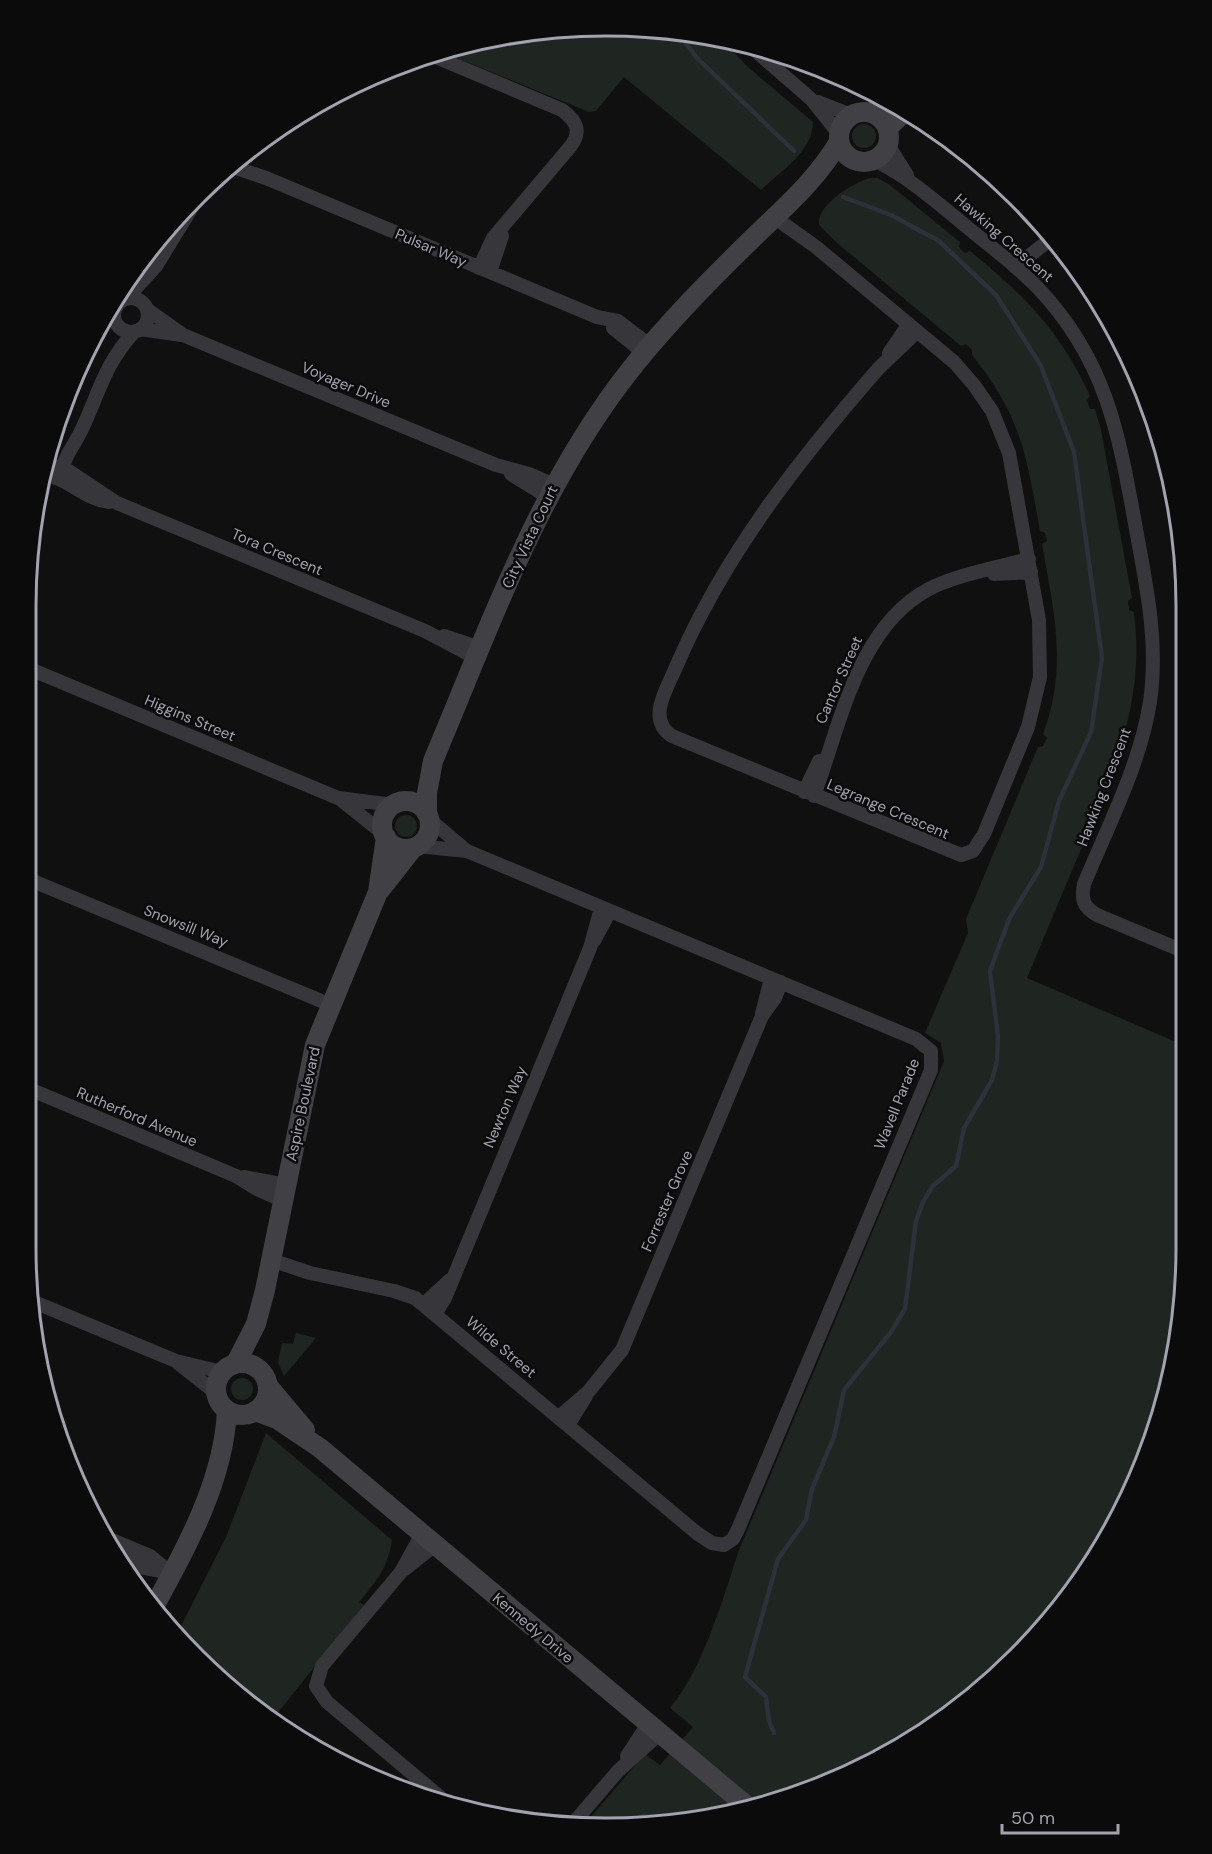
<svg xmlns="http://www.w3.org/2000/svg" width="1212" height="1854" font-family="'DM Sans',sans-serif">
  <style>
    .green { fill: #1f2521 }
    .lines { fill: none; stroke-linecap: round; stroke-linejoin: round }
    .stream { stroke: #2d313a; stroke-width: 4.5 }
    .street { stroke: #37363a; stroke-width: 14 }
    .secondary { stroke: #404045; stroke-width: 20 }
    .labels { text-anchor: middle; stroke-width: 5; stroke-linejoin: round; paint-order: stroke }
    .street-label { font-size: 15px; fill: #a3a3b0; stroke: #0b0b0c }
    .rim { fill: none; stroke: #a3a3b0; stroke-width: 3 }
  </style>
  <rect width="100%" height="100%" fill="#101011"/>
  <path class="green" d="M 568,27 L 682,31 L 722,40 L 749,68 L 813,122 C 813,151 781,171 761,190 L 624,77 L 596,111 L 589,112 L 440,51 L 456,45 Z
    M852 136a12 12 0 1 1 24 0a12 12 0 1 1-24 0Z
    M 870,178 L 878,178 L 890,185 L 960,242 L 959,247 L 965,253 L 970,251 C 1024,295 1061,332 1090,396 L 1087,400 L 1090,409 L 1095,409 L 1101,430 L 1132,598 L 1128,601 L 1129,610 L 1134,612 C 1144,693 1121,751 1091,824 L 1086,825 L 1082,833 L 1086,837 L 1027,978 L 1183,1045 L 1181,1324 L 1127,1504 L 1042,1631 L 896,1751 L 720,1817 L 583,1826 L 645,1754 L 660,1765 L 693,1727 L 670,1708 C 703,1669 723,1598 739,1550 L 944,1061 L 941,1043 L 925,1033 L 968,933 L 966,919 L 1038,747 L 1043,746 L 1047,738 L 1043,734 C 1068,667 1054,612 1042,544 L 1047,541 L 1045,533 L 1040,531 C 1026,454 1022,418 972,355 L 972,350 L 966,344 L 961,346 L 836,242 L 819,225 C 816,205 854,182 870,178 Z
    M395 826a11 11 0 1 1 22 0a11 11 0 1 1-22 0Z
    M 296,1333 L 316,1338 L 284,1376 L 278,1362 L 282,1343 L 293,1344 Z
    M231 1389a11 11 0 1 1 22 0a11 11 0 1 1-22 0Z
    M 266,1433 L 392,1540 C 388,1567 377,1581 359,1602 L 364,1605 L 272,1720 L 252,1708 L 179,1630 L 226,1537 Z"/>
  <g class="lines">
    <path class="stream" d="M 676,30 L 697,58 L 794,151
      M 774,1733 L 769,1721 L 766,1697 L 745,1677 L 778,1559 L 806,1520 L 812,1489 L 834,1437 L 844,1390 L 891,1332 L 905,1309 L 916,1221 L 923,1202 L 933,1186 L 956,1166 L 964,1128 L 992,1080 L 997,1061 L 998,1036 L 990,971 L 1009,919 L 1041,867 L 1059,801 L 1091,732 L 1102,658 L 1074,452 L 1041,366 L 996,295 L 939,241 L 891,215 L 843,197
      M 620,1824 L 644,1816 L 702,1818"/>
    <path class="street" d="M 750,46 L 811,99 L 839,134
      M 431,55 L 562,110 C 577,121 582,132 570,147 L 493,238 L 479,268
      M 818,102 L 851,115
      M 888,145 L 907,175
      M 874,160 C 911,178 941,206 973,232 C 995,250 1018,267 1038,288 C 1110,364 1120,442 1138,540 C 1148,594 1158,646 1150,702 C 1140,765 1108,826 1084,884 C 1081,899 1083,907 1097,915 L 1183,951
      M 230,166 L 266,178 L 597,317 L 618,321 L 651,346
      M 774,217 L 816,247 L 954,362 L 974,385 L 992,411 L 1009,453 L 1039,620 L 1040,677 L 1028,727 L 984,834 L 973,851 L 961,855 L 672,736 C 646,719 667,689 676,667 C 724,555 798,461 878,369 C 891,356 905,344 917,331
      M 1015,267 L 1052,238
      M 490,272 L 502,236
      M114 315a17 17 0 1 1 34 0a17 17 0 1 1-34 0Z
      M 127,298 L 156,266 L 199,196
      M 148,310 L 183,335 L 496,465 L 529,474 L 554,485
      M 613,328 L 644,353
      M 140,329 L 181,335
      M 889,353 L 909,324
      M 50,465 L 66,469 L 117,503 L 425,631 L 476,658
      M 511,474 L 548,497
      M 47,475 C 70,480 85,499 109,502
      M 61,479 C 62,458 73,448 82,429 C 100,391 104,365 134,332
      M 994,574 L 1031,572
      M 444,636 L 480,648
      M 30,669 L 338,798 L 394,805
      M 804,792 L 819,761
      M 814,796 C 840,726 857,627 929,589 C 956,575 999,567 1029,559
      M 340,799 L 384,834
      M 429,819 L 467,851
      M 28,879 L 331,1005
      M 594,941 L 610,911
      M 762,1014 L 771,978
      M 27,1088 L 236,1176 L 257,1189 L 282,1200
      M 244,1177 L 286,1185
      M 271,1260 L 310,1273 L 394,1291 L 415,1298 L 698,1534 L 712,1543 L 724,1545 L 733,1539 L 739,1527 L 931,1070 L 931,1051 L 916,1039 L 467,851 L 417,846
      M 34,1302 L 176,1361 L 222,1372
      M 424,1304 L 450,1280
      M 435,1314 L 445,1298 L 590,948 L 601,908
      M 178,1363 L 216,1393
      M 559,1417 L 589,1391 L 622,1350 L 762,1016 L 775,998 L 781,982
      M 568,1425 L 586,1396
      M 422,1534 L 401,1572 L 322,1666 L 316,1686 L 327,1702 L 440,1797
      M 107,1538 L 150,1556 L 172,1574
      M 117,1557 L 144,1568 L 170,1573
      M 405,1569 L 435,1545
      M 627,1756 L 648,1724
      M 570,1827 L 618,1771 L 659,1734"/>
    <path class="secondary" d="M839 137a25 25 0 1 1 50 0a25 25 0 1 1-50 0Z
      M 872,112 L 890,101
      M 888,128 L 906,110
      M382 825a24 24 0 1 1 48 0a24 24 0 1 1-48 0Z
      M 427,814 L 427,793 L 433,761 C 490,626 539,485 631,369 C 669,321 712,278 755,236 C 787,205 816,180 839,142
      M 380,890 L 413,848
      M216 1389a26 26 0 1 1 52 0a26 26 0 1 1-52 0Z
      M 236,1363 L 256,1324 L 265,1290 L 315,1045 L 378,892 L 386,837
      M 268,1386 L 305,1430
      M 255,1411 L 277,1419 L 320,1448 L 748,1807
      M 155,1605 C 188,1545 224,1479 227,1410"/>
  </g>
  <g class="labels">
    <g class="street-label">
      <text transform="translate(1004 238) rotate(41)" y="5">Hawking Crescent</text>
      <text transform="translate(431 248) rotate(23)" y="5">Pulsar Way</text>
      <text transform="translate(346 385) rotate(23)" y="5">Voyager Drive</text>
      <text transform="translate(530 537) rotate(-65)" y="5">City Vista Court</text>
      <text transform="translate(277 552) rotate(23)" y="5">Tora Crescent</text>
      <text transform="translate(839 680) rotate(-66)" y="5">Cantor Street</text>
      <text transform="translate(190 718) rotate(23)" y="5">Higgins Street</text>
      <text transform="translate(1104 787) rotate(-69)" y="5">Hawking Crescent</text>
      <text transform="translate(888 809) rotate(23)" y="5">Legrange Crescent</text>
      <text transform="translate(186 926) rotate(22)" y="5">Snowsill Way</text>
      <text transform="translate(303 1104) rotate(-78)" y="5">Aspire Boulevard</text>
      <text transform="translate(897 1104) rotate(-68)" y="5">Wavell Parade</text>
      <text transform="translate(505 1107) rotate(-67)" y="5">Newton Way</text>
      <text transform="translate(137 1117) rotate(23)" y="5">Rutherford Avenue</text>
      <text transform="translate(667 1201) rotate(-67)" y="5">Forrester Grove</text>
      <text transform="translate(501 1347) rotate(40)" y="5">Wilde Street</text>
      <text transform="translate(533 1628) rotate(40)" y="5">Kennedy Drive</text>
    </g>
  </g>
  <path d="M0 0H1212V1854H0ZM606 36H606A570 570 0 0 1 1176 606V1248A570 570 0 0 1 606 1818H606A570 570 0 0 1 36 1248V606A570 570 0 0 1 606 36Z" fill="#0b0b0c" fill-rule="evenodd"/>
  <path class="rim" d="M606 36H606A570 570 0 0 1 1176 606V1248A570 570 0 0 1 606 1818H606A570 570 0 0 1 36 1248V606A570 570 0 0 1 606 36Z"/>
  <path d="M1002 1824v9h116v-9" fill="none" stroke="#a3a3b0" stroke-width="3"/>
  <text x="1011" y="1824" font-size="18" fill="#a3a3b0" stroke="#0b0b0c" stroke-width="4.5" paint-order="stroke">50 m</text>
</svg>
